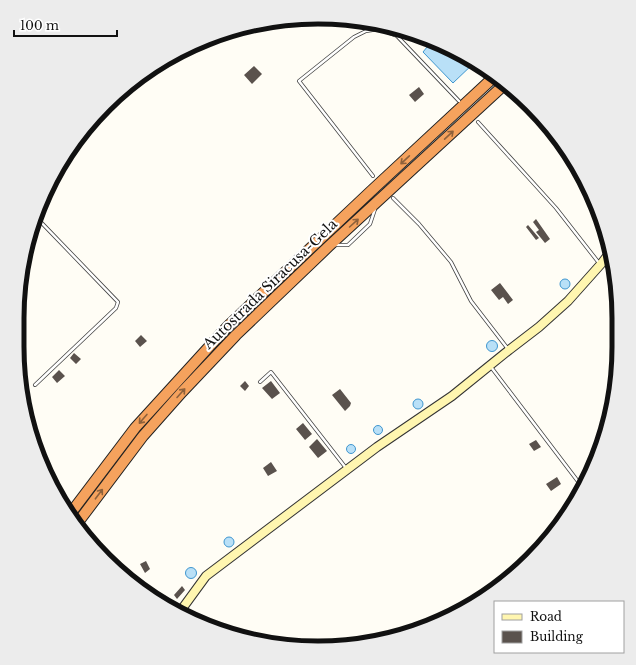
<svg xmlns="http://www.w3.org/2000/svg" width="636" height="665" font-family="'Libre Baskerville',serif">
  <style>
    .water { fill: #b9e0f7; stroke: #3f96cf }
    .building { fill: #5a524d }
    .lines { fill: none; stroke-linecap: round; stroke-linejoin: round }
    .lane-casing { stroke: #444; stroke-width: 4 }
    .secondary-casing { stroke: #333; stroke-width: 10 }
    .highway-casing { stroke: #222; stroke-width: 12 }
    .lane { stroke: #fff; stroke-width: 2.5 }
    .secondary { stroke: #fff6b0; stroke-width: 8 }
    .highway { stroke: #f5a25d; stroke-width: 10 }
    .oneway { stroke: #8e613b }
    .labels { text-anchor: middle; stroke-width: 4; stroke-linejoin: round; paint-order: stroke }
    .street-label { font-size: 14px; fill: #111; stroke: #fff }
    .rim { fill: none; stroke: #111; stroke-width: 5 }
  </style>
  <rect width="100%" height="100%" fill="#fffdf5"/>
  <path class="water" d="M 432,41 L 468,57 L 475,62 L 453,83 L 423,52 Z
    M560 284a5 5 0 1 1 10 0a5 5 0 1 1-10 0Z
    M486.5 346a5.5 5.5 0 1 1 11 0a5.5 5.5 0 1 1-11 0Z
    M413 404a5 5 0 1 1 10 0a5 5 0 1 1-10 0Z
    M373.5 430a4.5 4.5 0 1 1 9 0a4.5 4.5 0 1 1-9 0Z
    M346.5 449a4.5 4.5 0 1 1 9 0a4.5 4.5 0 1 1-9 0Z
    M224 542a5 5 0 1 1 10 0a5 5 0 1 1-10 0Z
    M185.5 573a5.5 5.5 0 1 1 11 0a5.5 5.5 0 1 1-11 0Z"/>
  <path class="building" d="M 254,66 L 262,74 L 252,84 L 244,75 Z
    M 419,87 L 424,94 L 415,102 L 409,95 Z
    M 536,219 L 550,239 L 545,243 L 536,232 L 539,230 L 533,222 Z
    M 528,225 L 539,238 L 536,240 L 526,227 Z
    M 500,283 L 513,300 L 508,304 L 503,297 L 499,300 L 491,290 Z
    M 141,335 L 147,341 L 140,347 L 135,341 Z
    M 74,353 L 81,359 L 76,364 L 70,358 Z
    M 59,370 L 65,376 L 57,383 L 52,377 Z
    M 245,381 L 249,386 L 245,391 L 240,386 Z
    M 271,381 L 280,393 L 272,399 L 262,388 Z
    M 340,389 L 351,403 L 350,406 L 345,411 L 332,395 Z
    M 303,423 L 312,434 L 305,440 L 296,429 Z
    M 317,439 L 327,451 L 318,458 L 309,447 Z
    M 536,440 L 541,447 L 534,451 L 529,444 Z
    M 271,462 L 277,471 L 268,476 L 263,468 Z
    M 557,477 L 561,484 L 551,491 L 546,484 Z
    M 146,561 L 150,569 L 145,573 L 140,564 Z
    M 182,586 L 185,590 L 177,599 L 174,595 Z"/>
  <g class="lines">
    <defs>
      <path id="lane" d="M 478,122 L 556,208 L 599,263
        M 373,176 L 299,81 L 354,37 L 366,31 L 379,29 L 397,36 L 459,101
        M 393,198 L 419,224 L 451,262 L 471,301 L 508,349
        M 335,245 L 348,245 L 370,224 L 375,209
        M 491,367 L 583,488
        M 260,382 L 271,372 L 346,468
        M 35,385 L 116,308 L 118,302 L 35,216"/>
      <path id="secondary" d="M 179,613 L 206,576 L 377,447 L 452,396 L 509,350 L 539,327 L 568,301 L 601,264 L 611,251"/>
      <path id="highway" d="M 70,514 L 135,428 L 228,326 L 370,192 L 495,76
        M 76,525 L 143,436 L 182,392 L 236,335 L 329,246 L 505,84"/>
    </defs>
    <use href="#lane" class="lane-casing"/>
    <use href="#secondary" class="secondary-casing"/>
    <use href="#highway" class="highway-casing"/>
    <use href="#lane" class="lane"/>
    <use href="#secondary" class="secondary"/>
    <use href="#highway" class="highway"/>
  </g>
  <defs><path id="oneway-shaft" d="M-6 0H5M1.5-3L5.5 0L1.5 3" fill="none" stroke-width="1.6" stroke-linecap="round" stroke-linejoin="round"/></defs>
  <g class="oneway">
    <use href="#oneway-shaft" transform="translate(449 135) rotate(-43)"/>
    <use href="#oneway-shaft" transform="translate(405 160) rotate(137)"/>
    <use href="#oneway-shaft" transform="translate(354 223) rotate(-42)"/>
    <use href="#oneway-shaft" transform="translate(181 393) rotate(-48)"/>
    <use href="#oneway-shaft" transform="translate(143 419) rotate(131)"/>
    <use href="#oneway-shaft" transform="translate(99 494) rotate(-53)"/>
  </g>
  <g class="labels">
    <g class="street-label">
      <text transform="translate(270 284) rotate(-44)" y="5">Autostrada Siracusa-Gela</text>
    </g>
  </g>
  <path d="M0 0H636V665H0ZM318 24H318A294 294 0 0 1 612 318V347A294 294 0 0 1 318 641H318A294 294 0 0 1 24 347V318A294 294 0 0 1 318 24Z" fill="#ececec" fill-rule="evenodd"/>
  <path class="rim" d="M318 24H318A294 294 0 0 1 612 318V347A294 294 0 0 1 318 641H318A294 294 0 0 1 24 347V318A294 294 0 0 1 318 24Z"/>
  <rect x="494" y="601" width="130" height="52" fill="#ffffff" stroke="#a0a0a0"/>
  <rect x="502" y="614" width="20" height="6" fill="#fff6b0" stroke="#a0a0a0"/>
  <text x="530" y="621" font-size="12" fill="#111111">Road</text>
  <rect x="502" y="631" width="20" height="12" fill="#5a524d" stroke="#a0a0a0"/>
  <text x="530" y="641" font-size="12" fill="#111111">Building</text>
  <path d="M14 30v6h103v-6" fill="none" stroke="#111111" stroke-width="2"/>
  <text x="20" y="30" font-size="12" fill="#111111" stroke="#ffffff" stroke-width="3" paint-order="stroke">100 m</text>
</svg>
